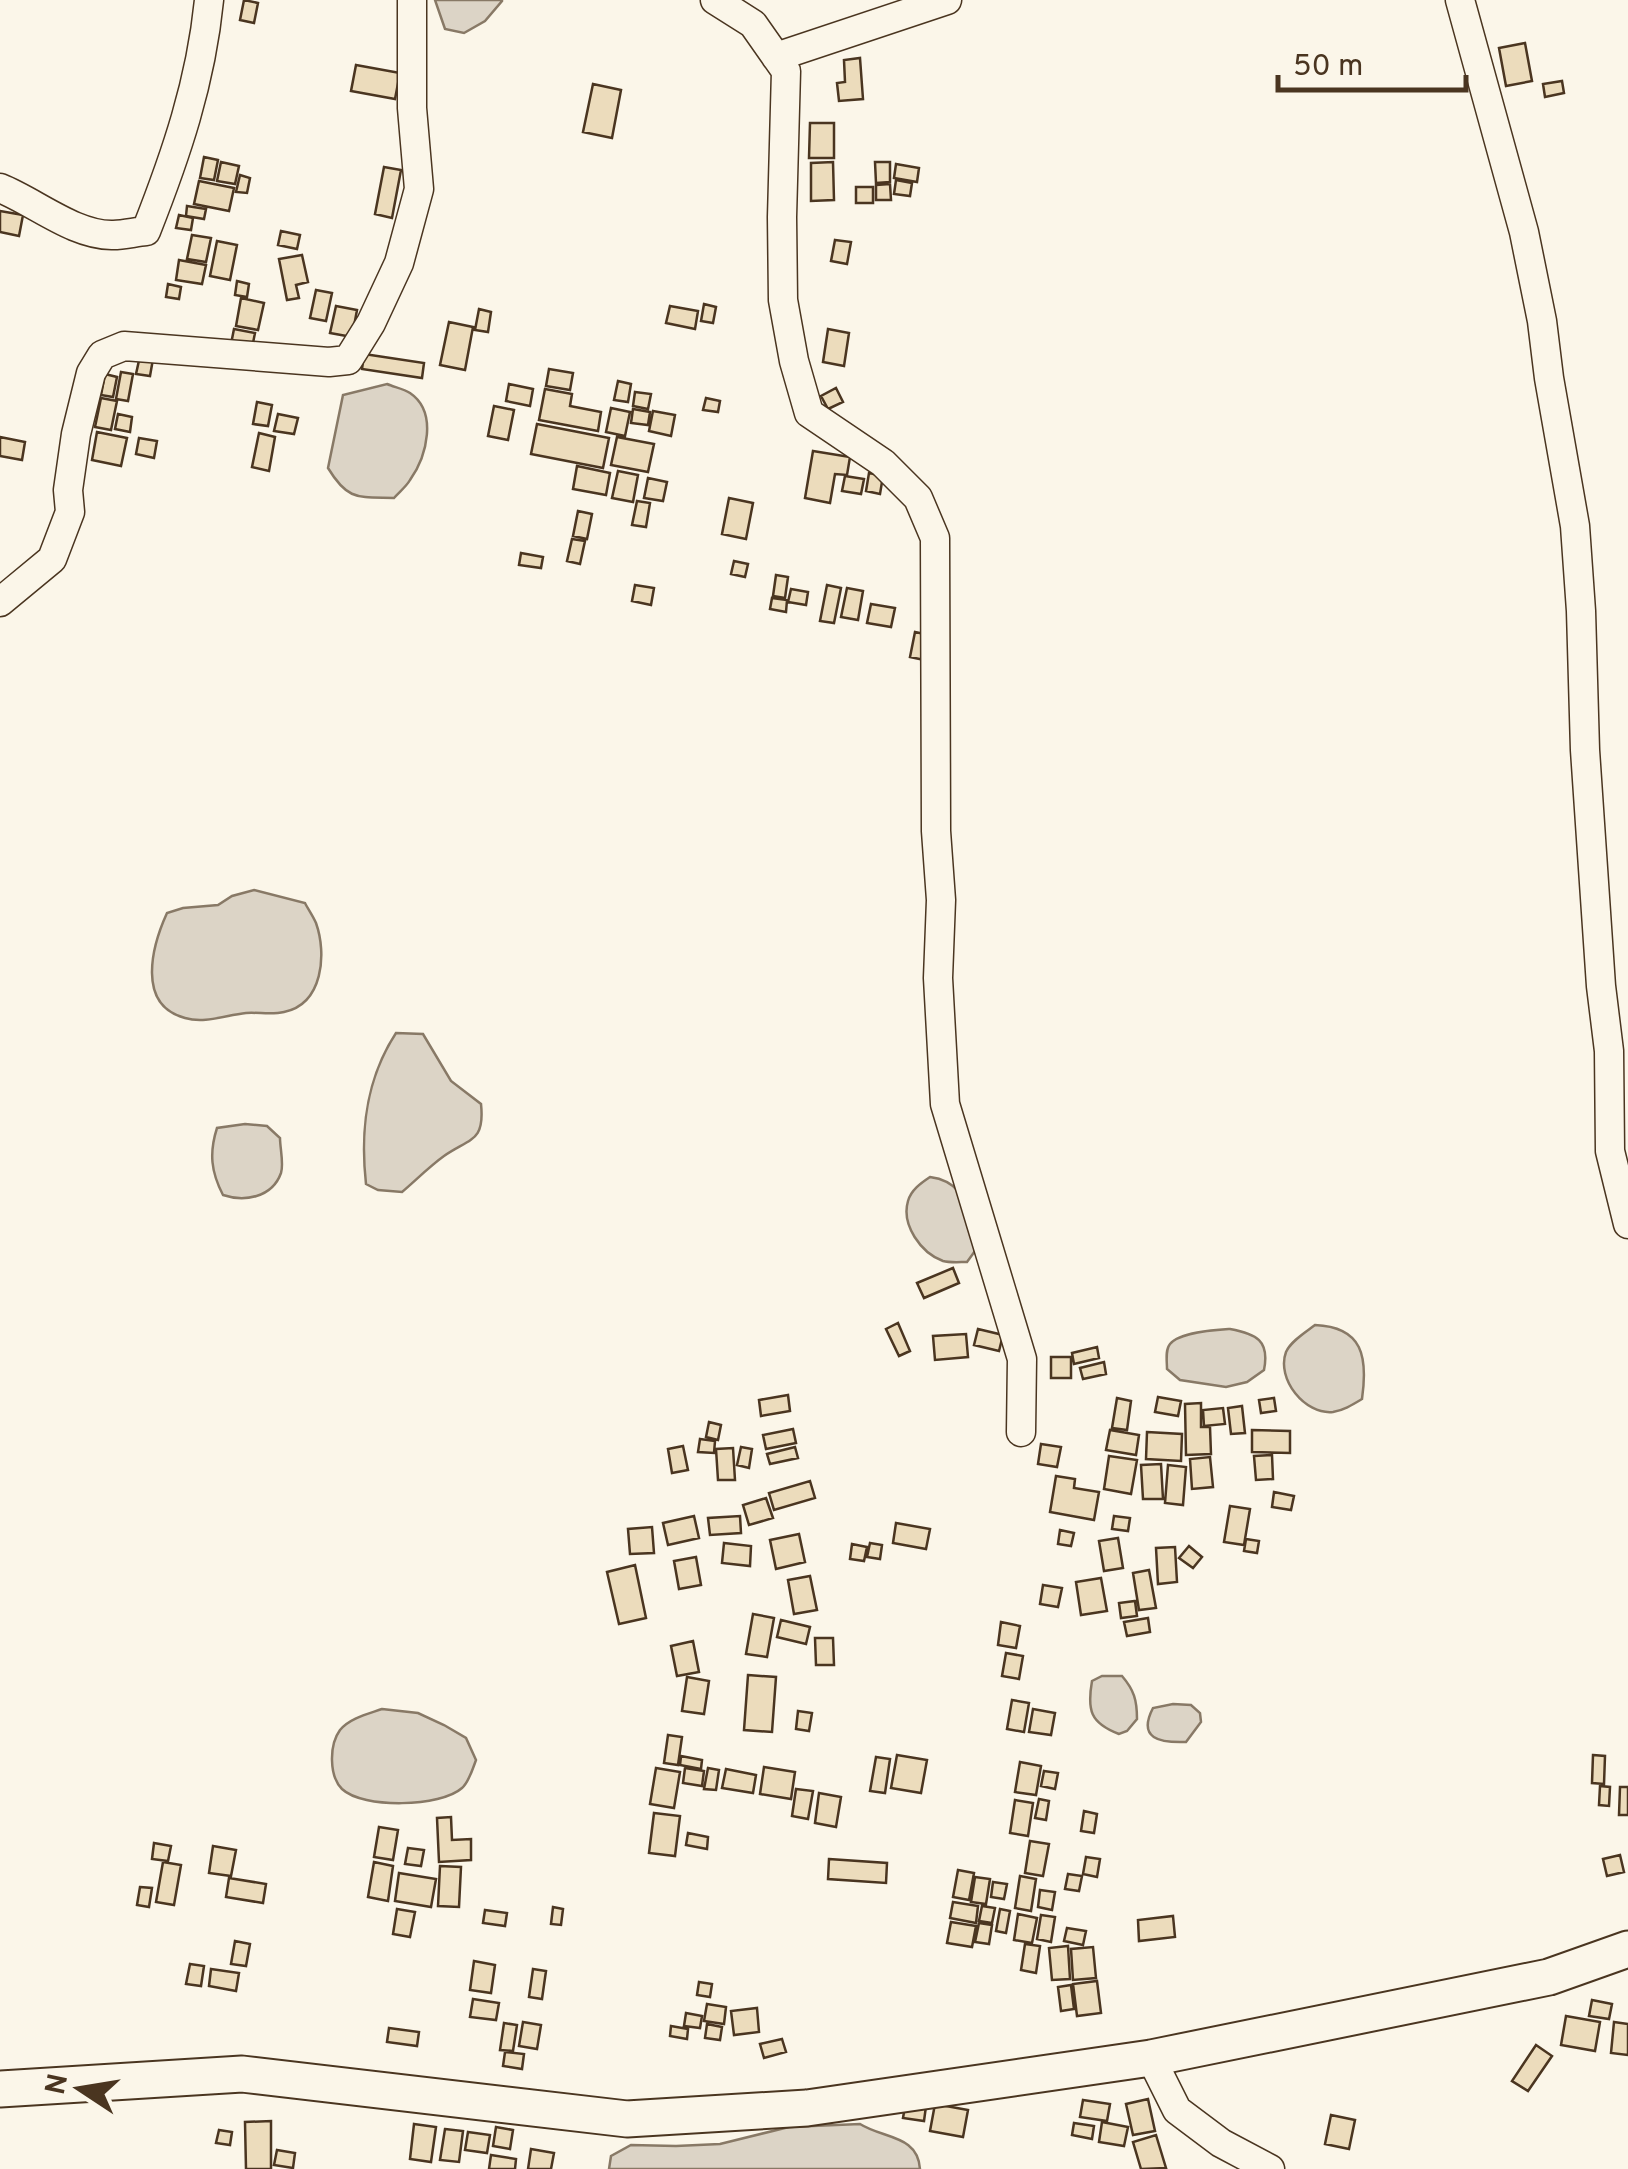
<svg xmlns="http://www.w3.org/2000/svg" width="1628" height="2169" font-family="Overpass,sans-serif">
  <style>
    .water { fill: #dcd4c6; stroke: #887966; stroke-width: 2.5 }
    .building { fill: #ecdcbc; stroke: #4a3520; stroke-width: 2.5 }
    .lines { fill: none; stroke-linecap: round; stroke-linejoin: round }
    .minor-casing { stroke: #4a3520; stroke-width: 31 }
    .major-casing { stroke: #4a3520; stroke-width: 39 }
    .minor { stroke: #fbf6e9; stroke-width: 28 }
    .major { stroke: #fbf6e9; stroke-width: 35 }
  </style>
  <rect width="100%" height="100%" fill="#fbf6e9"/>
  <path class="water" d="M 435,0 L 502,0 L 502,1 L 485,21 L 464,33 L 445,29 Z
    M 387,384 C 394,387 404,389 410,393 C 438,412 427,456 410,480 C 406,487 399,492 394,498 C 358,497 348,501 328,468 L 343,395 Z
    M 254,890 L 305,903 C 308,909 313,916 316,923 C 327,954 323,1004 284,1012 C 272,1015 258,1012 246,1013 C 226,1015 205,1024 185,1018 C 136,1005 152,946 167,913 L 183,908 L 218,905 L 232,896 Z
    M 396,1033 L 423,1034 L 451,1081 L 481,1104 C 485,1142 470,1138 444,1156 C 430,1166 416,1180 402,1192 L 378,1190 L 366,1184 C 360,1130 366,1079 396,1033 Z
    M 245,1124 L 267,1126 L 280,1138 C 280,1148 284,1164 281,1173 C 272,1198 244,1202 223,1195 C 211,1172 209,1153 217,1128 Z
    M 930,1177 C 963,1181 968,1207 980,1234 L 975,1251 L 967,1262 C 960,1262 950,1263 943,1261 C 921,1253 901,1225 908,1201 C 911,1190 921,1183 930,1177 Z
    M 1315,1325 C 1363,1327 1368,1357 1362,1399 C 1352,1405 1344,1410 1333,1412 C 1305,1415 1276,1379 1286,1352 C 1291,1341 1306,1332 1315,1325 Z
    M 1230,1329 C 1256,1334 1270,1340 1264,1370 L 1247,1382 L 1226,1387 L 1180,1380 L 1167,1369 C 1167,1361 1165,1350 1170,1344 C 1180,1332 1215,1330 1230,1329 Z
    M 1102,1676 L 1122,1676 C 1134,1690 1137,1700 1137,1719 L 1127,1731 L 1119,1734 C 1090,1723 1087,1710 1092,1681 Z
    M 1173,1704 L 1191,1705 L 1200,1713 L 1201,1722 L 1186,1742 C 1160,1743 1137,1739 1153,1708 Z
    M 382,1709 L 418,1713 L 444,1725 L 466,1738 L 476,1760 C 473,1768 469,1782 462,1788 C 441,1807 363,1809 342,1789 C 329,1776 329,1745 340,1730 C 350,1718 368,1714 382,1709 Z
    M 860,2124 C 884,2139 918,2135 920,2169 L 609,2169 L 611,2156 L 631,2145 L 676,2146 L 720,2144 L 789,2127 Z"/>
  <path class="building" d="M 244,0 L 258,3 L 254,23 L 240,20 Z
    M 1525,43 L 1532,81 L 1506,86 L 1499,48 Z
    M 860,58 L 863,99 L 839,101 L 837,83 L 845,82 L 844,60 Z
    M 356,65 L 400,73 L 395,99 L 351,91 Z
    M 1562,81 L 1564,93 L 1545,97 L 1543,84 Z
    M 593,84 L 621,90 L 612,138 L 583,132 Z
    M 810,123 L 834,123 L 834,158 L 809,158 Z
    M 204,157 L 218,160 L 214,180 L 200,178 Z
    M 221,162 L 239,166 L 235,184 L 217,181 Z
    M 833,162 L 834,200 L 811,201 L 811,163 Z
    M 875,162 L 890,162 L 890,182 L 876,183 Z
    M 896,164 L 919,168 L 917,182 L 894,178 Z
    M 384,167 L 401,170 L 392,218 L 375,214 Z
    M 240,175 L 250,178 L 247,193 L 236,192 Z
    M 896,180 L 912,183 L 910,196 L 894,194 Z
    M 199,181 L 234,188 L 229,211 L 194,204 Z
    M 890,184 L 891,200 L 876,200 L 876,185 Z
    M 856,187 L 873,187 L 873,203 L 856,203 Z
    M 187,206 L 206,209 L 204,219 L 186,216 Z
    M 0,211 L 23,215 L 19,236 L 0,232 Z
    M 179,215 L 193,218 L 191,230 L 176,228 Z
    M 281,231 L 300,235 L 297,249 L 278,245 Z
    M 192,235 L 211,238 L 206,262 L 187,259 Z
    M 835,240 L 851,242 L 847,264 L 831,261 Z
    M 217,241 L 237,245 L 230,280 L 210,276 Z
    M 302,255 L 308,282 L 296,285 L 299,298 L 287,300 L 279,259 Z
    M 179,260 L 206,265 L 202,284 L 176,280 Z
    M 237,281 L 249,284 L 247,297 L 235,295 Z
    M 168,284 L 181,287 L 179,299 L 166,297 Z
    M 316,290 L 332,293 L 326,321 L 310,318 Z
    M 241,298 L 264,303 L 258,330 L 236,326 Z
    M 704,304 L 716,307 L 713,323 L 701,321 Z
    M 336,306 L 357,310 L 352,337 L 330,333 Z
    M 670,306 L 698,311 L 695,329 L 666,323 Z
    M 479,309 L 491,312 L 488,332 L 475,330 Z
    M 449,322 L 473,327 L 465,370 L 440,365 Z
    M 234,329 L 255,333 L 252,348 L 231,344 Z
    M 828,329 L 849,333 L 844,366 L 823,362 Z
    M 364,354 L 424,363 L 422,378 L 362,369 Z
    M 140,356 L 153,359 L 150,376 L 136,374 Z
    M 549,369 L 573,373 L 570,390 L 546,386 Z
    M 121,372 L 133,374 L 128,401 L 116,399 Z
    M 105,374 L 117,377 L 113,397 L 101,395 Z
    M 618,381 L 631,384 L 628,402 L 614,400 Z
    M 509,384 L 533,389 L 530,406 L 506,401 Z
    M 836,388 L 843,402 L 828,409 L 821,396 Z
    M 545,389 L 572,394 L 570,406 L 601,412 L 598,431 L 539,420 Z
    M 635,392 L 651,394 L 648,409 L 633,406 Z
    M 101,398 L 117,401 L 111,430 L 95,427 Z
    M 706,398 L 720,401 L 718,412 L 703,410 Z
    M 257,402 L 272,405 L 268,426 L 253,424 Z
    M 494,406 L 514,410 L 508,440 L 488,436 Z
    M 611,408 L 630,412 L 625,436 L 606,432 Z
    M 633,409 L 650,412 L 648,425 L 631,423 Z
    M 653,411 L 675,415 L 671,436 L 649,431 Z
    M 118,414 L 132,417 L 130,432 L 115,429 Z
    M 278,414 L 298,418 L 294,434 L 274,431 Z
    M 537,424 L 609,438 L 603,468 L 531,454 Z
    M 97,432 L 127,438 L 121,466 L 92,460 Z
    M 259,433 L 275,437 L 269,471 L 252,467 Z
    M 0,437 L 25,442 L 22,460 L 0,456 Z
    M 617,437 L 654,444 L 648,472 L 611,465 Z
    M 139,438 L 157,441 L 154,458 L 136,454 Z
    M 813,451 L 850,457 L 847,475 L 835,474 L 830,503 L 805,498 Z
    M 577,466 L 610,473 L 606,495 L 573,489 Z
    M 618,471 L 638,475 L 633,502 L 612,498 Z
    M 869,473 L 883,476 L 880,494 L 866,491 Z
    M 845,476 L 864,479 L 861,494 L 842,491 Z
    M 648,478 L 667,482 L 663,501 L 644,498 Z
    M 729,498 L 753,503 L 746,539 L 722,534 Z
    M 637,501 L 650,503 L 646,527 L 632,525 Z
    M 578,511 L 592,514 L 587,539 L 573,536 Z
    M 572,539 L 585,541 L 580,564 L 567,561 Z
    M 521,553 L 543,557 L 541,568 L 519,565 Z
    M 734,561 L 748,564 L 745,577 L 731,574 Z
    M 776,575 L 788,577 L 785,598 L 773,596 Z
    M 635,585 L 654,588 L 651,605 L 632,601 Z
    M 827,585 L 841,588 L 834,623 L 820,621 Z
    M 847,588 L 863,591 L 858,620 L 841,617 Z
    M 791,589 L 808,592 L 806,605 L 788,602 Z
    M 772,598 L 787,600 L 786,612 L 770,609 Z
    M 871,604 L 895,608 L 891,627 L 867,623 Z
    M 915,632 L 934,636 L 929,661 L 910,657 Z
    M 953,1268 L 959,1283 L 924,1298 L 917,1283 Z
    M 898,1323 L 910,1351 L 899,1356 L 886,1329 Z
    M 978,1329 L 1003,1335 L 999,1351 L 974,1345 Z
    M 966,1334 L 968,1357 L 935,1360 L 933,1336 Z
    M 1097,1347 L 1099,1358 L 1074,1364 L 1072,1353 Z
    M 1051,1357 L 1071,1357 L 1071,1378 L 1051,1378 Z
    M 1104,1362 L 1106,1374 L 1083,1379 L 1080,1368 Z
    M 788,1395 L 790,1411 L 761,1416 L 759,1400 Z
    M 1158,1397 L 1181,1401 L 1178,1416 L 1155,1412 Z
    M 1117,1398 L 1131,1401 L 1127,1430 L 1112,1428 Z
    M 1274,1398 L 1276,1411 L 1261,1413 L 1259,1400 Z
    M 1201,1403 L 1201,1427 L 1210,1427 L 1211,1454 L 1186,1455 L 1185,1404 Z
    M 1242,1406 L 1245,1433 L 1231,1434 L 1228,1408 Z
    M 1223,1408 L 1225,1424 L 1204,1426 L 1203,1410 Z
    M 709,1422 L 721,1425 L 718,1440 L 706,1437 Z
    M 793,1429 L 796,1443 L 766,1449 L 763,1435 Z
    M 1110,1430 L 1139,1435 L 1136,1455 L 1106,1450 Z
    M 1252,1430 L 1290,1431 L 1290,1453 L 1252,1452 Z
    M 1147,1432 L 1182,1434 L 1181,1461 L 1146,1459 Z
    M 700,1439 L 715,1441 L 714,1453 L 698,1452 Z
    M 1041,1444 L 1061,1447 L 1057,1467 L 1038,1464 Z
    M 683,1446 L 688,1470 L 672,1473 L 668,1449 Z
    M 741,1447 L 752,1449 L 749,1468 L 737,1465 Z
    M 795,1447 L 798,1458 L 770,1464 L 767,1454 Z
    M 733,1448 L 735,1480 L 718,1480 L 716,1449 Z
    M 1272,1455 L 1273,1479 L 1256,1480 L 1254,1456 Z
    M 1109,1456 L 1137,1460 L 1131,1494 L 1104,1489 Z
    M 1210,1457 L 1213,1487 L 1192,1489 L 1190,1459 Z
    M 1161,1464 L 1163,1499 L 1143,1499 L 1141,1465 Z
    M 1168,1465 L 1186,1467 L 1183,1505 L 1165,1503 Z
    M 1056,1476 L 1075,1479 L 1074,1488 L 1099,1492 L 1094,1520 L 1050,1512 Z
    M 810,1481 L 815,1498 L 774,1510 L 769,1493 Z
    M 1274,1492 L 1294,1496 L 1291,1510 L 1272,1507 Z
    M 766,1498 L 773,1518 L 749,1525 L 743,1505 Z
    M 1230,1506 L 1250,1509 L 1244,1545 L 1224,1542 Z
    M 694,1516 L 699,1538 L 668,1545 L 663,1523 Z
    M 740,1516 L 741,1533 L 710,1535 L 708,1518 Z
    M 1114,1516 L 1130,1518 L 1128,1531 L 1112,1529 Z
    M 896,1523 L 930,1529 L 926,1549 L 893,1543 Z
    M 652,1527 L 654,1553 L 630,1554 L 628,1529 Z
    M 1060,1530 L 1074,1533 L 1071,1546 L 1058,1544 Z
    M 799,1534 L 805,1562 L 776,1569 L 770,1540 Z
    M 1118,1538 L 1123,1568 L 1104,1571 L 1099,1541 Z
    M 1246,1539 L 1259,1541 L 1257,1553 L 1244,1551 Z
    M 724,1543 L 751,1546 L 750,1566 L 722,1563 Z
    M 870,1543 L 882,1545 L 880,1559 L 867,1557 Z
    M 852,1544 L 867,1547 L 864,1561 L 850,1559 Z
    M 1189,1546 L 1202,1557 L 1193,1568 L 1179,1558 Z
    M 1175,1547 L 1177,1582 L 1158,1584 L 1156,1548 Z
    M 696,1557 L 701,1585 L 679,1589 L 674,1561 Z
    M 635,1565 L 646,1618 L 619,1624 L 607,1572 Z
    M 1149,1570 L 1156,1608 L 1139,1610 L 1133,1573 Z
    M 810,1576 L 817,1610 L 794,1614 L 788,1580 Z
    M 1101,1578 L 1107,1611 L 1081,1615 L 1076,1582 Z
    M 1043,1585 L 1062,1588 L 1058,1607 L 1040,1604 Z
    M 1135,1601 L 1137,1616 L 1121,1618 L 1119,1603 Z
    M 753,1614 L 774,1618 L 767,1657 L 746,1654 Z
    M 1148,1618 L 1150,1632 L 1127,1636 L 1124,1622 Z
    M 781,1620 L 810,1627 L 806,1644 L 777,1637 Z
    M 1001,1622 L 1020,1626 L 1016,1648 L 998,1645 Z
    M 815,1638 L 833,1638 L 834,1665 L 816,1665 Z
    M 693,1641 L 699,1672 L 677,1676 L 671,1646 Z
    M 1006,1653 L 1023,1656 L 1019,1679 L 1002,1676 Z
    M 748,1675 L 776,1677 L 772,1732 L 744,1730 Z
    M 687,1677 L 709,1681 L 704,1714 L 682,1711 Z
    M 1012,1700 L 1029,1703 L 1024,1732 L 1007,1729 Z
    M 1033,1709 L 1055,1713 L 1051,1735 L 1029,1732 Z
    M 798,1711 L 812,1713 L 809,1731 L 796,1729 Z
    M 668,1735 L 682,1737 L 678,1765 L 664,1763 Z
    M 897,1755 L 927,1760 L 921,1793 L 891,1788 Z
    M 1593,1755 L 1605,1756 L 1604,1784 L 1592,1783 Z
    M 681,1756 L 702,1760 L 701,1769 L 680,1765 Z
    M 876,1757 L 890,1759 L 885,1793 L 870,1791 Z
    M 1020,1762 L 1041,1766 L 1036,1795 L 1015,1792 Z
    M 764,1767 L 795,1772 L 791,1799 L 760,1794 Z
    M 656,1768 L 680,1772 L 674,1808 L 650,1804 Z
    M 685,1768 L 704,1771 L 702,1786 L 683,1783 Z
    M 708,1768 L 719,1770 L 716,1790 L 704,1789 Z
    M 726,1769 L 756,1775 L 753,1793 L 722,1788 Z
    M 1044,1771 L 1058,1773 L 1055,1789 L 1041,1786 Z
    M 1600,1786 L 1610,1787 L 1609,1806 L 1599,1805 Z
    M 1620,1787 L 1628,1787 L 1628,1815 L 1619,1815 Z
    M 796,1789 L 813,1791 L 808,1819 L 792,1816 Z
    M 819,1793 L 841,1797 L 836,1827 L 815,1823 Z
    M 1039,1799 L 1049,1801 L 1046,1820 L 1035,1818 Z
    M 1015,1800 L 1033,1803 L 1028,1836 L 1010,1833 Z
    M 1084,1811 L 1097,1814 L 1094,1833 L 1081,1831 Z
    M 654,1813 L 680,1816 L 675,1856 L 649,1853 Z
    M 451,1817 L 452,1840 L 471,1839 L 471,1860 L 439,1862 L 437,1818 Z
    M 379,1827 L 398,1830 L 393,1860 L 374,1857 Z
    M 688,1833 L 708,1837 L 707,1849 L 686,1845 Z
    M 1030,1841 L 1049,1844 L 1043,1876 L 1025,1873 Z
    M 154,1843 L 171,1846 L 168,1861 L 152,1859 Z
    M 213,1846 L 236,1850 L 231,1876 L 209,1873 Z
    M 408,1848 L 424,1850 L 421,1866 L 405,1864 Z
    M 1620,1855 L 1624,1872 L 1607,1876 L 1603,1859 Z
    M 1086,1857 L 1100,1859 L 1097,1877 L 1083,1874 Z
    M 829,1859 L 887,1863 L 886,1883 L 828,1879 Z
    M 163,1862 L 181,1865 L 174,1905 L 156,1902 Z
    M 374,1862 L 393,1866 L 388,1901 L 368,1897 Z
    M 440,1866 L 461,1867 L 459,1907 L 438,1906 Z
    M 958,1870 L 974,1873 L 969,1900 L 953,1897 Z
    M 399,1873 L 436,1879 L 431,1907 L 395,1901 Z
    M 1068,1874 L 1082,1876 L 1079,1891 L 1065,1889 Z
    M 1020,1876 L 1036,1879 L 1031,1911 L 1015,1908 Z
    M 975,1877 L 990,1879 L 986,1904 L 971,1902 Z
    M 229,1878 L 266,1884 L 263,1903 L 226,1897 Z
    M 993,1882 L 1007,1884 L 1004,1899 L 991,1897 Z
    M 140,1887 L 152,1888 L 149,1907 L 137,1905 Z
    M 1040,1890 L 1055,1892 L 1052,1910 L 1038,1907 Z
    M 953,1902 L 978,1906 L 976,1923 L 950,1918 Z
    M 982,1906 L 995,1908 L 992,1923 L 979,1921 Z
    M 553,1907 L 563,1909 L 561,1925 L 551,1924 Z
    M 397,1909 L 415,1912 L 410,1937 L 393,1934 Z
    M 1000,1909 L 1010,1911 L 1006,1933 L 996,1931 Z
    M 485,1910 L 507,1913 L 505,1926 L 483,1923 Z
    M 1018,1914 L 1037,1918 L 1032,1943 L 1014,1940 Z
    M 1041,1915 L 1055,1917 L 1051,1942 L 1037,1939 Z
    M 1173,1916 L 1175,1937 L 1139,1941 L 1138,1920 Z
    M 951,1922 L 976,1926 L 972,1947 L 947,1943 Z
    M 979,1923 L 992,1925 L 989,1944 L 975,1942 Z
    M 1067,1928 L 1086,1931 L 1083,1945 L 1064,1941 Z
    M 235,1941 L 250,1944 L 246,1966 L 231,1964 Z
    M 1025,1944 L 1040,1946 L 1036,1973 L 1021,1970 Z
    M 1068,1946 L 1070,1979 L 1052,1980 L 1049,1948 Z
    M 1093,1947 L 1096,1978 L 1073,1980 L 1071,1949 Z
    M 474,1961 L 495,1965 L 491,1993 L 470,1990 Z
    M 190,1964 L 204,1966 L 201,1986 L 186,1984 Z
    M 211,1969 L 239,1973 L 236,1991 L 209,1986 Z
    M 533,1969 L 546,1971 L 542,1999 L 529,1997 Z
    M 1097,1981 L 1101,2013 L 1077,2016 L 1073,1984 Z
    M 699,1982 L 712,1984 L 710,1997 L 697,1995 Z
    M 1071,1985 L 1074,2009 L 1061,2011 L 1058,1987 Z
    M 473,1999 L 499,2003 L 496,2020 L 470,2017 Z
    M 1592,2000 L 1612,2004 L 1609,2019 L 1589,2016 Z
    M 707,2004 L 726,2007 L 724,2024 L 704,2021 Z
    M 757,2008 L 759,2032 L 734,2035 L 731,2011 Z
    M 686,2013 L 702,2016 L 700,2028 L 684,2026 Z
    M 1566,2016 L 1600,2022 L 1595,2051 L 1561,2045 Z
    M 523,2022 L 541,2025 L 537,2049 L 519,2046 Z
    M 1614,2022 L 1628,2024 L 1628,2055 L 1611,2053 Z
    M 504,2023 L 517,2025 L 513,2051 L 500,2050 Z
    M 707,2024 L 722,2027 L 720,2040 L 705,2038 Z
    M 671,2026 L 688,2029 L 687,2039 L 670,2036 Z
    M 389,2028 L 419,2032 L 417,2046 L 387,2042 Z
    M 782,2039 L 786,2052 L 764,2058 L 760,2044 Z
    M 1536,2045 L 1552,2056 L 1528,2091 L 1512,2081 Z
    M 505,2052 L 524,2054 L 522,2069 L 503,2066 Z
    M 907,2095 L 927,2099 L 924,2121 L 903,2118 Z
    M 1148,2099 L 1155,2131 L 1133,2135 L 1126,2104 Z
    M 1083,2100 L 1110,2104 L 1107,2121 L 1080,2117 Z
    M 935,2104 L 968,2110 L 963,2137 L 930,2131 Z
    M 1331,2115 L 1355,2120 L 1349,2149 L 1325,2144 Z
    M 271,2121 L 271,2169 L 246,2169 L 245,2122 Z
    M 1102,2122 L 1128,2127 L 1124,2146 L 1099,2142 Z
    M 1074,2123 L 1094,2126 L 1092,2139 L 1072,2135 Z
    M 414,2124 L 436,2127 L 431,2162 L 410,2159 Z
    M 496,2127 L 513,2130 L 510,2149 L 493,2146 Z
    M 445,2129 L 463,2131 L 459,2162 L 440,2160 Z
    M 219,2130 L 232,2132 L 230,2145 L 216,2143 Z
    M 468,2132 L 490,2135 L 487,2153 L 465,2150 Z
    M 1156,2135 L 1166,2168 L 1141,2169 L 1133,2142 Z
    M 531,2149 L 554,2153 L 551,2169 L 528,2169 Z
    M 277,2150 L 295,2153 L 293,2168 L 274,2165 Z
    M 491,2155 L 516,2159 L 515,2169 L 489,2169 Z"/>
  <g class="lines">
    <defs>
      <path id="minor" d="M 715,0 L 753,24 L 786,71 L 782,217 L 783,300 L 794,361 L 809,413 L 883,463 L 918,498 L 935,538 L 936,831 L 941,900 L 938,978 L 945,1104 L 1022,1359 L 1021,1432
        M 1460,0 L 1524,232 L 1542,321 L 1549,378 L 1575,526 L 1581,611 L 1585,750 L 1601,986 L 1609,1051 L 1610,1151 L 1628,1224
        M 776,57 L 947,0
        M 0,188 C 35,202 75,236 113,235 C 124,235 135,232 146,231 C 176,155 201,82 209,0
        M 0,602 L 52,559 L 70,512 L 68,490 L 76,434 L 91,373 L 102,355 L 124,346 L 329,362 L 348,360 L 371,323 L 399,263 L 419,189 L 412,108 L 412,0
        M 1151,2058 L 1177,2110 L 1221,2143 L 1270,2169"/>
      <path id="major" d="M 0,2089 L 242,2074 L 627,2119 L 807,2108 L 1151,2058 L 1549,1977 L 1628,1949"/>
    </defs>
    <use href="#minor" class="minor-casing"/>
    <use href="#major" class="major-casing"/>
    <use href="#minor" class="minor"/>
    <use href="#major" class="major"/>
  </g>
  <g transform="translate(80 2089) rotate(282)" stroke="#fbf6e9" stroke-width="8" paint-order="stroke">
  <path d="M0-8L18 38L0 25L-18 38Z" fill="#4a3520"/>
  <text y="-15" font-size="28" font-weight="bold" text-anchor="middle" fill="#4a3520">N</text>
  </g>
  <path d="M1278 75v15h188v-15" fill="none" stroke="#4a3520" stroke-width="5"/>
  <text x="1293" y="75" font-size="30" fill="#4a3520" stroke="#fbf6e9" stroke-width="8" paint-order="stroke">50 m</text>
</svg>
